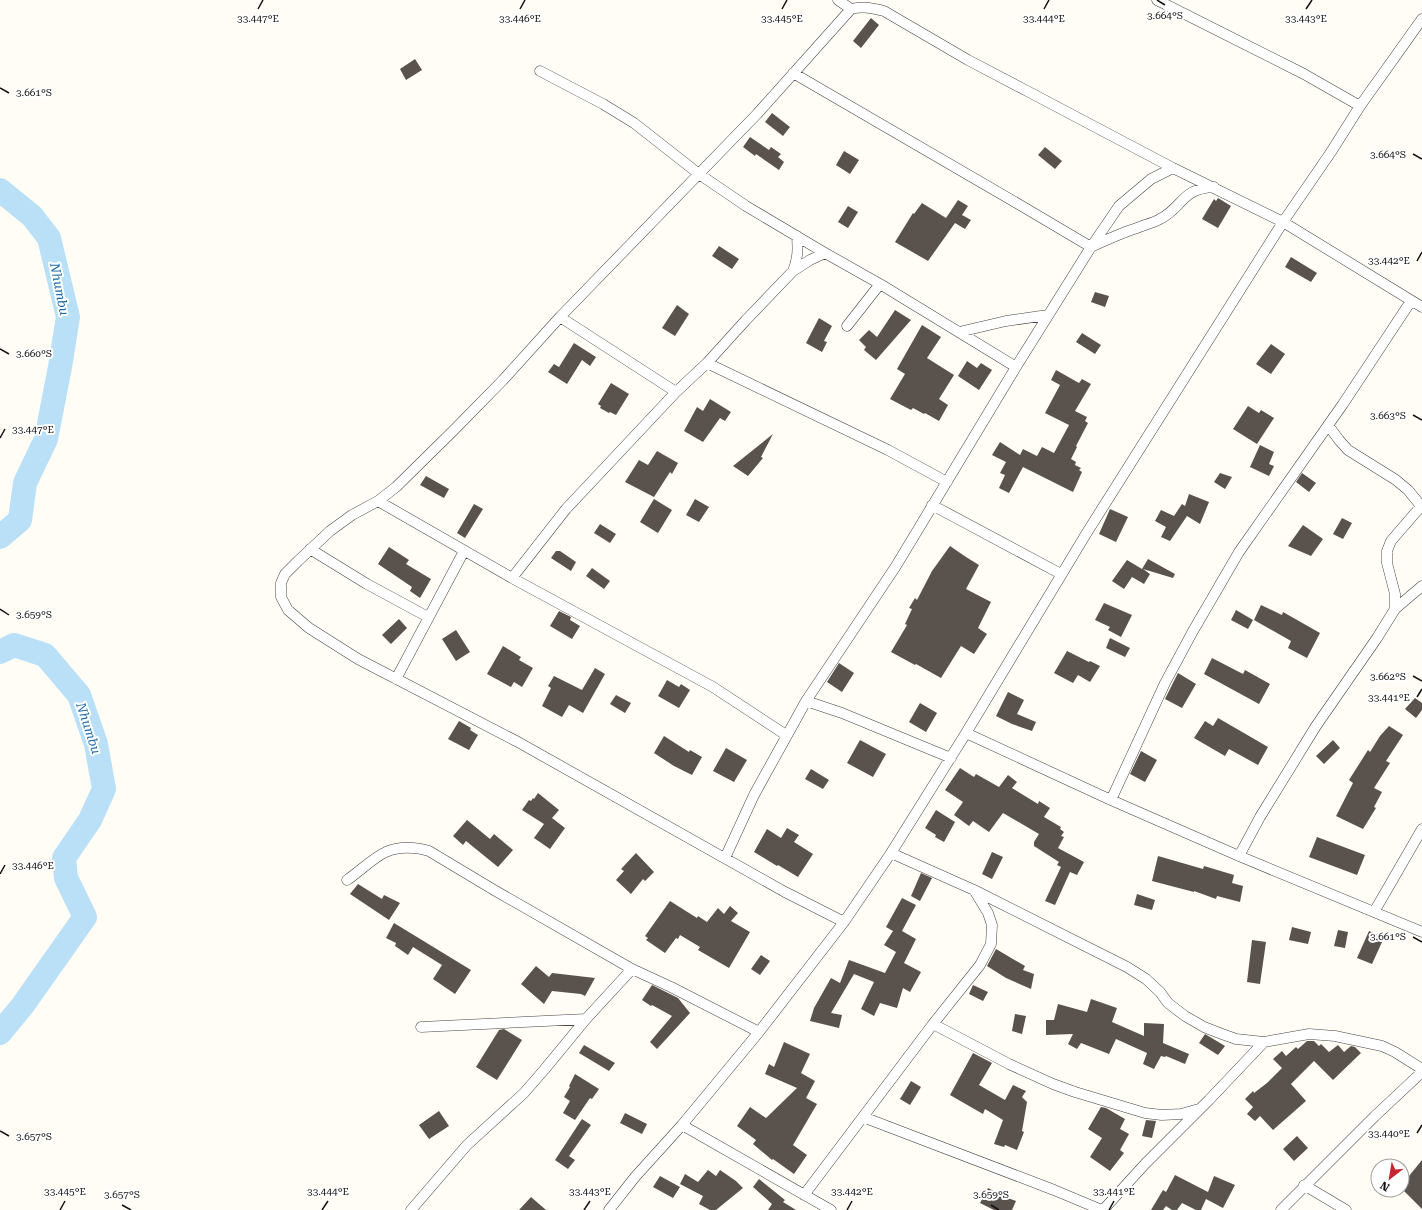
<svg xmlns="http://www.w3.org/2000/svg" width="1422" height="1210" font-family="'Roboto Serif',serif">
  <style>
    .lines { fill: none; stroke-linecap: round; stroke-linejoin: round }
    .river { stroke: #b9e0f7; stroke-width: 24 }
    .building { fill: #5a524d }
    .minor-casing { stroke: #444; stroke-width: 11 }
    .minor { stroke: #fff; stroke-width: 10 }
    .ticks { fill: none; stroke: #111; stroke-width: 1.5 }
    .labels { text-anchor: middle; stroke-width: 4; stroke-linejoin: round; paint-order: stroke }
    .water-label { font-size: 13px; font-style: italic; fill: #1768a6; stroke: #fff }
    .ticks-label { font-size: 10px; text-anchor: middle; fill: #111; stroke: #fff; stroke-width: 4; stroke-linejoin: round; paint-order: stroke }
  </style>
  <rect width="100%" height="100%" fill="#fffdf5"/>
  <g class="lines">
    <path class="river" d="M 0,190 L 32,216 L 49,238 L 68,317 L 60,367 L 46,439 L 25,483 L 20,520 L 0,537
      M 0,652 L 14,645 L 45,655 L 79,695 L 96,744 L 104,789 L 90,820 L 64,858 L 66,878 L 85,917 L 23,1005 L 0,1033"/>
  </g>
  <path class="building" d="M 871,18 L 879,25 L 861,48 L 853,41 Z
    M 415,59 L 422,70 L 406,80 L 400,69 Z
    M 772,113 L 790,127 L 783,136 L 765,122 Z
    M 750,137 L 769,150 L 771,147 L 781,154 L 778,157 L 784,162 L 779,170 L 756,154 L 755,156 L 743,147 Z
    M 1045,147 L 1062,161 L 1055,169 L 1038,155 Z
    M 844,151 L 859,160 L 850,174 L 836,165 Z
    M 1218,198 L 1231,206 L 1218,228 L 1202,219 L 1214,199 L 1216,201 Z
    M 958,200 L 968,206 L 962,215 L 971,220 L 965,229 L 955,223 L 928,261 L 895,242 L 913,213 L 914,214 L 922,203 L 946,218 Z
    M 848,206 L 858,212 L 848,228 L 838,222 Z
    M 719,246 L 739,259 L 732,269 L 712,256 Z
    M 1291,257 L 1317,273 L 1311,282 L 1285,267 Z
    M 1095,292 L 1109,296 L 1105,307 L 1091,302 Z
    M 677,305 L 689,314 L 675,336 L 662,328 Z
    M 895,310 L 911,320 L 876,360 L 864,350 L 866,347 L 859,340 L 869,330 L 877,337 Z
    M 819,318 L 832,326 L 824,341 L 827,342 L 822,352 L 806,343 Z
    M 922,325 L 941,337 L 927,358 L 954,375 L 939,399 L 948,405 L 939,421 L 925,413 L 924,414 L 913,408 L 911,410 L 890,399 L 905,374 L 897,369 Z
    M 1082,333 L 1101,345 L 1095,354 L 1076,342 Z
    M 574,343 L 596,357 L 590,366 L 582,360 L 567,384 L 548,372 L 554,364 L 559,367 Z
    M 1271,344 L 1285,354 L 1271,374 L 1256,364 Z
    M 967,361 L 977,368 L 981,363 L 992,370 L 979,390 L 958,376 Z
    M 1056,370 L 1079,383 L 1082,379 L 1091,384 L 1075,411 L 1087,417 L 1085,421 L 1088,423 L 1076,446 L 1077,447 L 1071,459 L 1076,462 L 1075,465 L 1081,468 L 1079,470 L 1082,472 L 1073,492 L 1023,467 L 1009,493 L 999,488 L 1005,475 L 1000,473 L 1006,462 L 992,455 L 1000,442 L 1020,455 L 1023,449 L 1037,456 L 1042,447 L 1054,453 L 1069,425 L 1045,413 L 1060,385 L 1051,380 Z
    M 611,383 L 629,394 L 616,415 L 610,412 L 609,413 L 600,408 L 601,406 L 598,404 Z
    M 710,399 L 731,412 L 725,421 L 720,418 L 703,442 L 684,431 L 697,407 L 703,411 Z
    M 1248,406 L 1259,413 L 1261,410 L 1274,418 L 1257,444 L 1233,429 Z
    M 773,434 L 761,457 L 763,458 L 748,476 L 733,466 Z
    M 1260,445 L 1274,452 L 1269,464 L 1274,466 L 1269,476 L 1250,467 Z
    M 657,451 L 678,463 L 672,474 L 670,472 L 654,497 L 625,482 L 639,460 L 648,465 Z
    M 1220,473 L 1232,477 L 1225,489 L 1214,482 Z
    M 1302,473 L 1316,483 L 1309,492 L 1296,482 Z
    M 426,476 L 449,489 L 444,498 L 420,485 Z
    M 1189,494 L 1209,502 L 1200,524 L 1187,516 L 1170,541 L 1161,537 L 1166,527 L 1155,521 L 1161,510 L 1174,516 L 1182,504 L 1185,506 Z
    M 654,499 L 672,510 L 658,533 L 640,522 Z
    M 695,499 L 709,507 L 699,522 L 686,515 Z
    M 474,504 L 483,509 L 465,538 L 457,533 Z
    M 1110,509 L 1128,517 L 1116,542 L 1099,534 Z
    M 1342,518 L 1352,523 L 1343,539 L 1333,534 Z
    M 600,524 L 616,534 L 610,543 L 594,533 Z
    M 1303,525 L 1323,539 L 1311,556 L 1288,546 Z
    M 950,546 L 966,557 L 979,565 L 966,589 L 991,602 L 978,628 L 987,634 L 974,654 L 961,646 L 941,678 L 916,664 L 915,665 L 891,652 L 907,625 L 905,624 L 912,609 L 909,608 L 915,598 L 917,600 L 932,571 Z
    M 389,547 L 409,560 L 406,564 L 431,579 L 420,598 L 410,591 L 412,587 L 378,564 Z
    M 556,551 L 560,551 L 576,562 L 571,571 L 551,558 Z
    M 1148,559 L 1175,574 L 1173,578 L 1143,569 L 1150,574 L 1144,584 L 1132,577 L 1124,589 L 1112,581 L 1127,560 L 1142,569 Z
    M 592,568 L 610,581 L 604,589 L 586,576 Z
    M 1104,603 L 1132,615 L 1121,637 L 1108,630 L 1110,627 L 1095,620 Z
    M 1261,605 L 1282,615 L 1283,612 L 1320,633 L 1307,658 L 1288,648 L 1291,641 L 1254,620 Z
    M 1236,610 L 1253,620 L 1248,629 L 1231,620 Z
    M 559,611 L 571,617 L 570,620 L 580,626 L 572,639 L 550,626 Z
    M 399,619 L 407,628 L 391,644 L 382,635 Z
    M 456,630 L 470,652 L 456,661 L 442,639 Z
    M 1110,638 L 1130,648 L 1125,657 L 1106,648 Z
    M 503,646 L 521,657 L 519,660 L 533,668 L 522,687 L 514,682 L 511,687 L 487,674 Z
    M 1067,651 L 1089,662 L 1090,661 L 1100,666 L 1090,682 L 1078,675 L 1073,683 L 1054,673 Z
    M 1212,658 L 1243,674 L 1245,670 L 1270,684 L 1259,704 L 1204,674 Z
    M 839,663 L 854,673 L 842,692 L 827,682 Z
    M 595,668 L 605,674 L 583,713 L 569,705 L 562,717 L 542,706 L 551,688 L 548,686 L 554,676 L 582,690 Z
    M 1178,673 L 1196,684 L 1182,708 L 1165,699 Z
    M 667,680 L 679,687 L 681,684 L 690,690 L 679,708 L 658,696 Z
    M 1008,692 L 1024,700 L 1017,714 L 1036,722 L 1032,731 L 1012,724 L 996,716 Z
    M 616,695 L 631,703 L 625,713 L 610,704 Z
    M 1415,698 L 1422,703 L 1422,710 L 1416,718 L 1405,709 Z
    M 920,703 L 937,713 L 926,732 L 909,722 Z
    M 1218,718 L 1268,747 L 1258,765 L 1229,749 L 1225,756 L 1194,738 L 1205,721 L 1213,726 Z
    M 459,721 L 471,728 L 470,730 L 478,735 L 469,750 L 448,739 Z
    M 1389,726 L 1403,735 L 1386,761 L 1390,763 L 1374,788 L 1382,792 L 1374,807 L 1376,808 L 1363,829 L 1336,816 L 1353,783 L 1349,780 L 1368,750 L 1370,752 L 1380,736 Z
    M 664,736 L 689,752 L 690,750 L 702,757 L 692,775 L 674,766 L 654,753 Z
    M 860,740 L 886,754 L 873,777 L 847,763 Z
    M 1333,740 L 1340,748 L 1324,764 L 1316,756 Z
    M 726,748 L 747,760 L 734,782 L 713,771 Z
    M 1141,751 L 1157,760 L 1145,782 L 1130,774 Z
    M 960,768 L 974,777 L 976,774 L 999,787 L 1008,775 L 1017,782 L 1012,788 L 1038,804 L 1039,801 L 1050,808 L 1044,817 L 1061,827 L 1060,829 L 1064,832 L 1061,836 L 1064,837 L 1058,848 L 1084,862 L 1077,875 L 1070,872 L 1055,905 L 1045,901 L 1061,867 L 1057,865 L 1059,862 L 1034,846 L 1034,842 L 1039,834 L 1003,813 L 989,832 L 973,821 L 969,826 L 954,815 L 963,802 L 945,790 Z
    M 811,769 L 829,780 L 823,789 L 805,779 Z
    M 538,793 L 559,810 L 552,818 L 565,828 L 550,849 L 534,838 L 544,824 L 522,810 L 529,800 L 531,801 L 533,798 L 534,799 Z
    M 936,810 L 955,822 L 944,842 L 935,837 L 936,835 L 925,828 Z
    M 467,820 L 490,839 L 494,834 L 513,850 L 498,867 L 466,841 L 463,845 L 453,836 Z
    M 787,828 L 799,835 L 794,842 L 813,854 L 798,877 L 778,865 L 777,866 L 754,852 L 767,829 L 781,838 Z
    M 1317,837 L 1365,855 L 1357,875 L 1309,857 Z
    M 992,852 L 1003,857 L 992,879 L 982,874 Z
    M 636,853 L 654,872 L 645,881 L 643,879 L 631,894 L 616,880 L 624,871 L 621,869 Z
    M 1158,856 L 1203,869 L 1204,866 L 1234,875 L 1232,883 L 1243,886 L 1240,902 L 1217,896 L 1216,899 L 1194,891 L 1194,892 L 1152,881 Z
    M 921,873 L 932,878 L 920,901 L 911,896 Z
    M 358,884 L 382,899 L 384,895 L 400,903 L 389,920 L 350,894 Z
    M 1137,894 L 1155,900 L 1152,910 L 1134,905 Z
    M 902,898 L 916,905 L 902,931 L 916,939 L 904,963 L 921,972 L 910,992 L 903,988 L 897,1008 L 880,1003 L 874,1016 L 861,1009 L 874,982 L 854,974 L 831,1013 L 842,1015 L 839,1028 L 810,1021 L 814,1008 L 831,978 L 840,983 L 849,960 L 885,973 L 896,952 L 884,945 L 893,931 L 886,927 Z
    M 670,901 L 697,918 L 698,916 L 707,922 L 718,908 L 724,914 L 730,906 L 738,913 L 731,921 L 750,932 L 729,968 L 698,950 L 700,947 L 680,935 L 678,939 L 676,938 L 665,953 L 646,940 L 648,938 L 645,936 Z
    M 394,923 L 471,970 L 455,994 L 433,979 L 442,965 L 413,947 L 408,955 L 395,946 L 396,943 L 386,938 Z
    M 1292,927 L 1311,932 L 1308,944 L 1289,940 Z
    M 1338,930 L 1348,932 L 1345,948 L 1334,946 Z
    M 1369,931 L 1381,936 L 1380,941 L 1382,942 L 1372,964 L 1357,958 Z
    M 1252,940 L 1266,942 L 1260,984 L 1247,982 Z
    M 996,949 L 1025,966 L 1023,970 L 1034,974 L 1031,989 L 1006,978 L 987,966 Z
    M 761,955 L 770,961 L 760,975 L 751,969 Z
    M 536,966 L 549,977 L 552,973 L 595,978 L 585,996 L 581,994 L 552,991 L 544,1004 L 521,984 Z
    M 652,985 L 678,998 L 690,1013 L 657,1049 L 650,1042 L 672,1016 L 652,1005 L 651,1006 L 642,1000 Z
    M 973,985 L 988,992 L 983,1001 L 969,994 Z
    M 1091,999 L 1117,1008 L 1112,1022 L 1144,1036 L 1144,1023 L 1164,1024 L 1163,1043 L 1189,1054 L 1185,1064 L 1166,1056 L 1165,1057 L 1161,1056 L 1154,1069 L 1143,1064 L 1147,1053 L 1116,1039 L 1109,1054 L 1081,1043 L 1077,1049 L 1068,1044 L 1073,1034 L 1046,1035 L 1046,1020 L 1054,1020 L 1058,1004 L 1087,1012 Z
    M 1015,1014 L 1026,1016 L 1022,1034 L 1012,1031 Z
    M 504,1029 L 522,1040 L 497,1080 L 476,1067 L 499,1030 Z
    M 1205,1034 L 1225,1046 L 1218,1055 L 1199,1043 Z
    M 1307,1041 L 1314,1041 L 1319,1046 L 1321,1044 L 1329,1052 L 1338,1045 L 1344,1052 L 1351,1046 L 1355,1047 L 1361,1053 L 1333,1080 L 1314,1061 L 1291,1084 L 1306,1101 L 1273,1130 L 1260,1116 L 1255,1121 L 1247,1114 L 1253,1107 L 1245,1099 L 1253,1091 L 1254,1093 L 1267,1083 L 1282,1068 L 1273,1059 L 1282,1051 L 1286,1056 L 1296,1047 L 1298,1049 Z
    M 784,1042 L 810,1054 L 801,1073 L 815,1081 L 806,1098 L 817,1104 L 793,1145 L 807,1155 L 794,1174 L 773,1159 L 772,1160 L 753,1144 L 756,1140 L 737,1126 L 750,1107 L 766,1118 L 797,1088 L 765,1074 L 769,1064 L 774,1067 Z
    M 584,1045 L 615,1063 L 609,1071 L 579,1053 Z
    M 973,1053 L 992,1063 L 979,1085 L 1005,1100 L 1013,1085 L 1026,1091 L 1022,1097 L 1027,1102 L 1022,1131 L 1024,1132 L 1017,1150 L 1005,1145 L 1004,1147 L 994,1144 L 1003,1120 L 985,1109 L 983,1114 L 950,1095 Z
    M 575,1074 L 599,1089 L 592,1099 L 590,1098 L 575,1120 L 563,1113 L 570,1101 L 564,1097 L 570,1087 L 569,1086 Z
    M 911,1081 L 921,1087 L 910,1105 L 900,1099 Z
    M 1101,1107 L 1106,1108 L 1125,1119 L 1120,1129 L 1129,1134 L 1120,1150 L 1124,1153 L 1110,1171 L 1090,1157 L 1102,1138 L 1088,1129 Z
    M 439,1111 L 449,1126 L 429,1139 L 419,1125 Z
    M 625,1113 L 647,1124 L 642,1134 L 620,1123 Z
    M 582,1119 L 591,1125 L 569,1156 L 575,1160 L 568,1169 L 555,1160 Z
    M 1146,1120 L 1156,1121 L 1152,1138 L 1142,1136 Z
    M 1297,1136 L 1308,1148 L 1294,1161 L 1283,1149 Z
    M 1422,1160 L 1422,1209 L 1402,1189 L 1402,1170 L 1409,1176 Z
    M 708,1170 L 716,1176 L 720,1170 L 736,1181 L 743,1188 L 716,1210 L 710,1210 L 699,1204 L 703,1196 L 680,1184 L 685,1174 L 698,1182 Z
    M 1175,1175 L 1208,1192 L 1214,1176 L 1235,1185 L 1223,1208 L 1206,1199 L 1201,1210 L 1196,1210 L 1182,1203 L 1177,1210 L 1172,1210 L 1166,1206 L 1163,1210 L 1151,1210 L 1163,1190 L 1166,1192 Z
    M 660,1176 L 680,1187 L 673,1198 L 653,1187 Z
    M 759,1179 L 785,1200 L 783,1202 L 796,1210 L 768,1210 L 772,1204 L 753,1187 Z
    M 988,1188 L 1005,1197 L 1016,1201 L 1012,1210 L 994,1210 L 980,1203 Z
    M 531,1197 L 546,1210 L 519,1210 Z"/>
  <g class="lines">
    <defs>
      <path id="minor" d="M 838,0 L 851,9
        M 1157,0 L 1304,74 L 1360,106
        M 540,71 L 603,104 L 634,123 L 699,174 L 746,206 L 825,253 L 880,284 L 1016,367
        M 793,73 L 1020,205 L 1091,247 C 1106,240 1121,233 1137,228 C 1144,225 1153,223 1160,219 C 1184,207 1180,189 1214,187
        M 793,271 C 798,259 798,249 797,236
        M 560,317 L 676,392
        M 847,326 L 880,284
        M 959,332 L 1006,321 L 1048,315
        M 707,363 L 888,450 L 947,482
        M 1328,425 L 1339,440 L 1348,450 L 1396,480 L 1408,490 L 1421,506
        M 378,501 L 512,578 L 713,687 L 786,735
        M 932,505 L 1061,574
        M 310,549 L 367,584 L 428,617
        M 512,578 L 566,509 L 676,392 L 707,363 L 746,320 L 793,271 L 810,260 L 825,253
        M 1395,609 L 1422,586
        M 396,679 L 464,551
        M 806,701 L 842,713 L 951,758
        M 966,733 L 1111,800 L 1239,856 L 1422,932
        M 1111,800 L 1165,683 L 1193,631 L 1239,552 L 1343,404 L 1411,301
        M 891,853 L 974,890 L 1127,967 L 1146,979 L 1160,992 L 1168,1003 L 1185,1016 L 1204,1027 L 1222,1034 L 1236,1039 L 1264,1042 L 1309,1034 L 1335,1036 L 1382,1046 L 1395,1052 L 1422,1069
        M 1239,856 L 1260,817 L 1316,726 L 1377,638 L 1395,609 L 1395,594 L 1387,563 L 1387,551 L 1391,541 L 1422,505
        M 725,858 L 754,795 L 806,701 L 896,566 L 1016,367 L 1091,247 L 1119,206 L 1151,179 L 1173,168
        M 347,880 C 359,872 374,857 386,852 C 398,846 417,847 429,851 L 494,890 L 632,969 L 671,987 L 759,1032
        M 1374,912 L 1422,829
        M 844,922 L 785,892 L 518,742 L 358,659 L 309,628 L 288,610 L 281,597 L 281,583 L 285,574 L 298,561 L 330,531 L 352,515 L 378,501 L 396,487 L 453,431 L 503,380 L 560,317 L 757,114 L 851,9 C 863,6 872,8 884,11 L 968,60 L 1029,92 L 1173,168 L 1283,222 L 1422,307
        M 933,1024 L 1009,1064 L 1053,1084 L 1075,1092 L 1145,1113 L 1162,1115 L 1181,1114 L 1199,1109
        M 421,1027 L 586,1019
        M 863,1117 L 1054,1190 L 1102,1210
        M 682,1125 L 831,1210
        M 1304,1185 L 1346,1210
        M 804,1195 L 933,1024 L 980,965 L 991,944 L 992,925 L 988,913 L 974,890
        M 411,1210 L 467,1145 L 524,1093 L 544,1070 L 586,1019 L 632,969
        M 609,1210 L 635,1177 L 682,1125 L 759,1032 L 844,922 L 891,853 L 966,733 L 1086,534 L 1283,222 L 1331,152 L 1360,106 L 1422,19
        M 1103,1210 L 1145,1164 L 1209,1100 L 1264,1042
        M 1281,1210 L 1375,1116 L 1422,1072"/>
    </defs>
    <use href="#minor" class="minor-casing"/>
    <use href="#minor" class="minor"/>
  </g>
  <path class="ticks" d="M 1157,0 L 1165,5M 258,9 L 263,0M 520,9 L 525,0M 782,9 L 787,0M 1044,9 L 1049,0M 1306,9 L 1312,0M 0,88 L 9,93M 1413,154 L 1422,159M 1417,261 L 1422,252M 0,349 L 9,354M 1413,415 L 1422,420M 0,438 L 5,429M 0,609 L 9,615M 1413,676 L 1422,681M 1417,697 L 1422,689M 0,874 L 5,865M 1413,937 L 1422,942M 0,1131 L 9,1136M 1417,1133 L 1422,1125M 122,1205 L 131,1210M 991,1205 L 999,1210M 60,1210 L 65,1201M 322,1210 L 328,1201M 584,1210 L 590,1201M 847,1210 L 852,1201M 1109,1210 L 1114,1201"/>
  <g class="labels">
    <g class="water-label">
      <text transform="translate(60 289) rotate(79)" y="5">Nhumbu</text>
      <text transform="translate(89 728) rotate(72)" y="5">Nhumbu</text>
    </g>
  </g>
  <g class="ticks-label">
    <text x="1165" y="19">3.664°S</text>
    <text x="258" y="22">33.447°E</text>
    <text x="520" y="22">33.446°E</text>
    <text x="782" y="22">33.445°E</text>
    <text x="1044" y="22">33.444°E</text>
    <text x="1306" y="22">33.443°E</text>
    <text x="34" y="96">3.661°S</text>
    <text x="1388" y="158">3.664°S</text>
    <text x="1389" y="264">33.442°E</text>
    <text x="34" y="357">3.660°S</text>
    <text x="1388" y="419">3.663°S</text>
    <text x="33" y="433">33.447°E</text>
    <text x="34" y="618">3.659°S</text>
    <text x="1388" y="680">3.662°S</text>
    <text x="1389" y="701">33.441°E</text>
    <text x="33" y="869">33.446°E</text>
    <text x="1388" y="940">3.661°S</text>
    <text x="1389" y="1137">33.440°E</text>
    <text x="34" y="1140">3.657°S</text>
    <text x="65" y="1195">33.445°E</text>
    <text x="328" y="1195">33.444°E</text>
    <text x="590" y="1195">33.443°E</text>
    <text x="852" y="1195">33.442°E</text>
    <text x="1114" y="1195">33.441°E</text>
    <text x="122" y="1198">3.657°S</text>
    <text x="991" y="1198">3.659°S</text>
  </g>
  <g transform="translate(1390 1178) rotate(211)"><circle r="19" fill="#ffffff" stroke="#a0a0a0"/>
  <path d="M0-3L7 15L0 10L-7 15Z" fill="#c4262e"/>
  <text y="-6" font-size="11" font-weight="bold" text-anchor="middle" fill="#111111">N</text>
  </g>
</svg>
